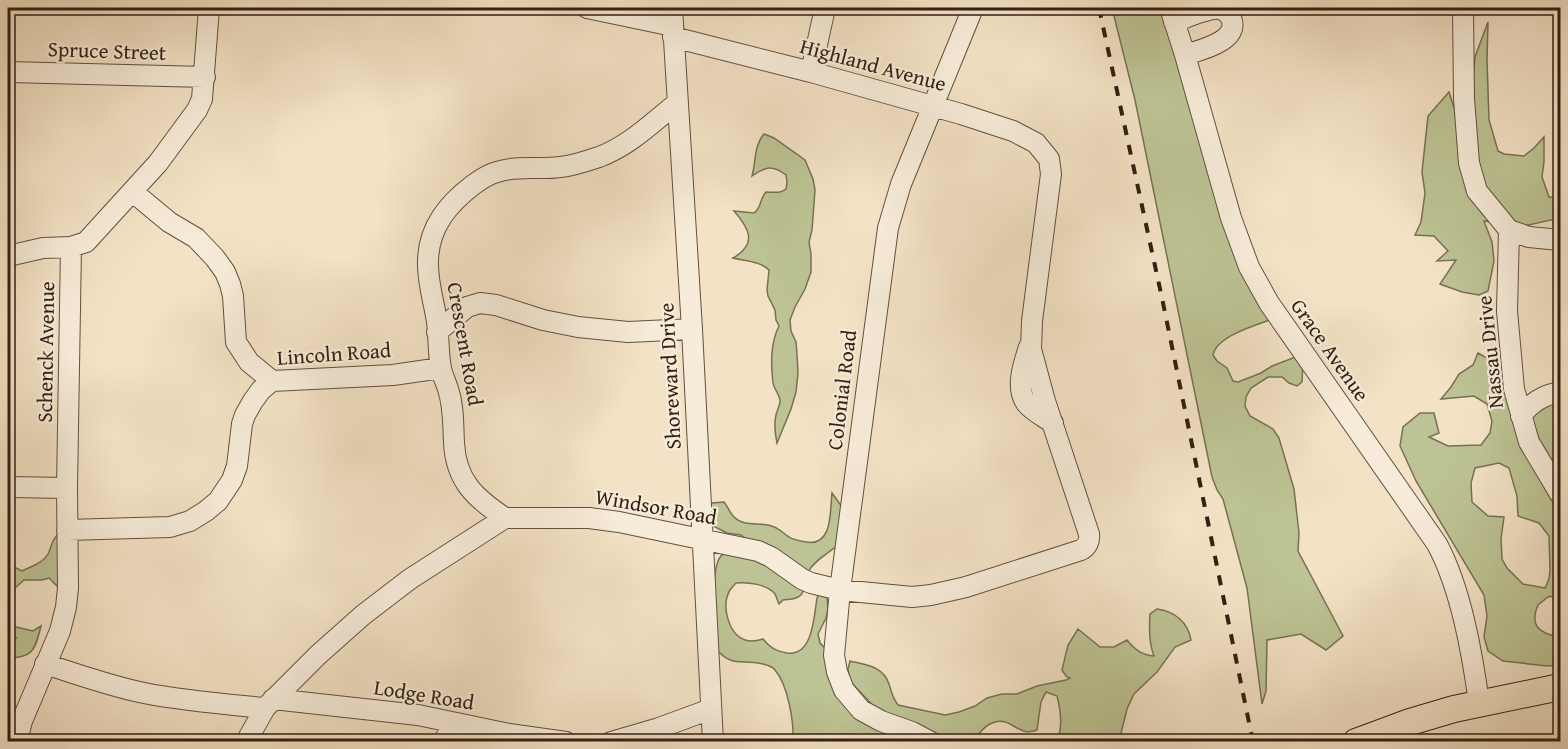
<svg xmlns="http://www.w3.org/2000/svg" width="1568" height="749" font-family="'Gentium Book Plus',serif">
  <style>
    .green { fill: #bdc394; stroke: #787154; stroke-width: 1.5; fill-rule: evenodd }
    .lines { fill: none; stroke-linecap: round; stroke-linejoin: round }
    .minor-casing { stroke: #625040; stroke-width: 22 }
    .major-casing { stroke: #321f13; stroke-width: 28 }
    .minor { stroke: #f7ecd9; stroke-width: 20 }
    .major { stroke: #f3e2c5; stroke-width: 26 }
    .rail { stroke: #321f13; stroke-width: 4; stroke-dasharray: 10 10; stroke-linecap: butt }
    .labels { text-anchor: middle; stroke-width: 4.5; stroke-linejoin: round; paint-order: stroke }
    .street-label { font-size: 21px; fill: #321f13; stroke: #f7ecd9 }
  </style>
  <rect width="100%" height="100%" fill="#f3e2c5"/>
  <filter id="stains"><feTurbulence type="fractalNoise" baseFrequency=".00333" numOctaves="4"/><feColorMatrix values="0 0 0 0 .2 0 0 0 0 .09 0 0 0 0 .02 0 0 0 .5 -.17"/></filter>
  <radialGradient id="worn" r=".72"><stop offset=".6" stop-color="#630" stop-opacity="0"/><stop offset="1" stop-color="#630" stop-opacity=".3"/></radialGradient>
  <path class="green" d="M 1112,8 L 1170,8 L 1211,148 L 1278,317 C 1260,324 1217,335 1213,355 L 1217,361 L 1227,368 L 1233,381 L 1238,382 L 1261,373 L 1272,366 L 1298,356 L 1303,359 L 1302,382 L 1297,386 L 1289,383 L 1282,377 L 1268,377 L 1251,388 L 1246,397 L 1245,406 L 1250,416 L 1273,429 L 1279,438 L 1294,489 L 1299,533 L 1298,551 L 1343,636 L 1326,650 L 1301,634 L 1267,640 L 1266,691 L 1262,704 L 1247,588 L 1223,499 L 1217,490 L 1212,477 L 1135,100 Z
    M 1488,22 L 1487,60 L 1489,120 L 1498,151 L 1504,154 L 1524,156 L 1534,148 L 1544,137 L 1544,162 L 1542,177 L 1549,197 L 1560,198 L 1560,218 L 1524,226 L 1484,221 L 1492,242 L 1494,261 L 1488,291 L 1479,295 L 1462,292 L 1440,284 L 1456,260 L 1437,261 L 1448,251 L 1434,236 L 1415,235 L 1421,222 L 1425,193 L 1422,172 L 1428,116 L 1449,92 L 1455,111 L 1458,142 L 1471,98 L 1475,57 Z
    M 764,134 L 774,138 L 805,160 L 813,179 L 815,190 L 812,230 L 809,242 L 811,254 L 811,272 L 805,289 L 795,307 L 790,320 L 791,331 L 796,342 L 797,354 L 798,373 L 796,392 L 791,409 L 777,443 C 775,434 774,424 776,415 C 777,411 780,405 780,401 C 780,395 774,389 773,383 C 771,364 770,344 779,326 L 776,320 L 775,310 L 768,296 L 767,290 L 769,270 C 760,261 745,261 733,258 C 758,244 749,228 734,211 L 754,213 C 762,207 759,200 766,192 C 773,192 780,194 786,189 L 787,182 L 786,175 C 772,164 765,167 752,176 C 756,162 754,145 764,134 Z
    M 1478,353 L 1487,358 L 1498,371 L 1506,394 L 1526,415 L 1560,394 L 1560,459 L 1536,464 L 1560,505 L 1560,595 L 1548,597 L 1538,605 C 1529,626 1540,634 1560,637 L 1560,665 L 1547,666 L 1503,661 L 1488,651 L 1484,637 L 1487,616 L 1484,595 L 1416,481 L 1400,446 L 1403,427 L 1420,413 L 1434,413 L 1439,433 L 1429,437 L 1448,446 L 1481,445 L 1490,433 L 1492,421 L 1487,404 L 1474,396 L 1441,399 L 1451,387 L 1459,374 L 1473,365 ZM 1499,463 L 1509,468 L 1517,496 L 1518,516 L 1539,523 L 1549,536 L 1550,570 L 1549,579 L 1545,588 L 1523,584 L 1507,568 L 1502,559 L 1501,539 L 1504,517 L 1488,516 L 1472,502 L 1471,483 L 1475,468 Z
    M 832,493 L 842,507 L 840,543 C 830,553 815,559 808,572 C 804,579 806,589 801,595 C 796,600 789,599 783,600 L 779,604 C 778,602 776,596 775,594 C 767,584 748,582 736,583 C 734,585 732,587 730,590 C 721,605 728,634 745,640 C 751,642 757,641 763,639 C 770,648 776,651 787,653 C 813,657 814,616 817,598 L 819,594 L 824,593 L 827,597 L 828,610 L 826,618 L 818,634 L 820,643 L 827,650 L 844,691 L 931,741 L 793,741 C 794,722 788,685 775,670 C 772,666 767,665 763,664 C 741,658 734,669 716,649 C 716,630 709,569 721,556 C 727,549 741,546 750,543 L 741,535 L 727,533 L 711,525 L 706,510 L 712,503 L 724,502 C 728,507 730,513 734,517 C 745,528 761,521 774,527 C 780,529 784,534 789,537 C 793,540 801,541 806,542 C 833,547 830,511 832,493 Z
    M 57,535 L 61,544 L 60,579 L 57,586 L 49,578 L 42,580 L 24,580 L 15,588 L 8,588 L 8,560 L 14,567 L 22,571 C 30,567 43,563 48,554 C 52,547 50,543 57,535 Z
    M 1157,609 C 1174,611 1188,622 1191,640 L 1175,647 L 1157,672 L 1134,694 L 1127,709 L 1119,741 L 1057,741 C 1063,727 1061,711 1057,696 L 1046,692 L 1041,702 L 1037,730 C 1018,738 1011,715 992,723 C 983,726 979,736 971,741 L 940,741 L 877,710 L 850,681 L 848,669 L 850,661 C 866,665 883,666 889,684 C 892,693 892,697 898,705 L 945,715 L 959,712 L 975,706 L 987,698 L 1002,694 L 1017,694 L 1037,686 L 1066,680 L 1070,678 L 1066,676 L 1062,670 L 1068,645 L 1078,629 L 1100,647 L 1114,647 L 1127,640 C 1135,650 1142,655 1154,656 C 1149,644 1149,628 1150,614 Z
    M 8,625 L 33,631 L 41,626 C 35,649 34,658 8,658 L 8,637 L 17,638 L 8,632 Z"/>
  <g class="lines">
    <defs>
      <path id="minor" d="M 587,8 L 673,26
        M 672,8 L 692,329 L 713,742
        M 1170,8 L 1185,55 L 1231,218 L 1249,267 L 1269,303 L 1437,544 C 1461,589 1472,652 1479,703
        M 1463,8 L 1464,99 L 1469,163 L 1477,191 L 1509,230 L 1529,237 L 1560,240
        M 1174,22 C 1185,18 1210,7 1220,9 C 1225,10 1229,14 1231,18 C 1241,41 1200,50 1185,55
        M 8,72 L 205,77
        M 811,72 L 825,8
        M 133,192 L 169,222 L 196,238 L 215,258 L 225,272 L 230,284 L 233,296 L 236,342 L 249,362 L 272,381
        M 1509,230 L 1507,311 L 1514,389 L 1529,442 L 1560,494
        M 8,256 L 43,248 L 71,247 L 86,242 L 158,163 L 197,110 L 202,99 L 209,8
        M 437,332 L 467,307 L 480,303 L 496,305 L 543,320 L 578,327 L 628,332 L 692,329
        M 1029,347 C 1024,363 1015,387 1026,403 C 1032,411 1044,417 1053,423
        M 1521,416 C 1531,402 1543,395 1560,392
        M 8,487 L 67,488
        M 505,518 C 475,498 456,481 454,443 C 453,425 454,407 448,389 C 446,382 442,375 441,368 C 438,353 439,337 437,322 C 434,301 427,282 428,260 C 429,227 448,204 473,185 C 480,180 488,174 497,172 C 517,165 539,170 560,167 C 573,166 586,161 599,157 C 629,146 653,122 677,103
        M 67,530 L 170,527 L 190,521 L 206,511 L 218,501 L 232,480 L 237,466 L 242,424 L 245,415 L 253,401 L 261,390 L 272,381 L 393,375 L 441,368
        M 45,664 C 77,674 110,686 144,693 C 184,701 224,704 265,708
        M 273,699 L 418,715 L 509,734 L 566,742
        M 17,742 L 22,721 L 60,631 L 66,607 L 68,588 L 67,488 L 71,247
        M 246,742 L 265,708 L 318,655 L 363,615 L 410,579 L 505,518 L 589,518 L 619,522 L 758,551 L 771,557 L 802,579 L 811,583 L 840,590 L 912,597 L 931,595 L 966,587 L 1081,550 C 1087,547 1090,541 1089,534 L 1045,401 L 1031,349 L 1032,321 L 1051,174 L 1049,159 L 1036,143 L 1013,131 L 961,114 L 811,72 L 673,37
        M 443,742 L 456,723
        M 611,742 L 659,728 L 711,709
        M 931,742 L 912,732 L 881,721 L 861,710 L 844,690 L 837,672 L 834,655 L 840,590 L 888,228 L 901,184 L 973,8"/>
      <path id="major" d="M 1356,742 L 1410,722 L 1454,709 L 1560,687"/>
    </defs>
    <use href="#minor" class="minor-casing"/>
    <use href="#major" class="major-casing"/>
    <use href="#minor" class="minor"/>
    <use href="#major" class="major"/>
    <path class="rail" d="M 1099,8 L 1162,298 L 1253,742"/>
  </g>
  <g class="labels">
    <g class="street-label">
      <text transform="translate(107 51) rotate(2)" y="7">Spruce Street</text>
      <text transform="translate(873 65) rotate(15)" y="7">Highland Avenue</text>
      <text transform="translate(465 344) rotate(80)" y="7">Crescent Road</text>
      <text transform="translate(1330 350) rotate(55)" y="7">Grace Avenue</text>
      <text transform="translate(46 352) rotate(-89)" y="7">Schenck Avenue</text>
      <text transform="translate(1490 352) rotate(-96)" y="7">Nassau Drive</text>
      <text transform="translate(334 354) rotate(-4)" y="7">Lincoln Road</text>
      <text transform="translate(670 376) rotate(-93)" y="7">Shoreward Drive</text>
      <text transform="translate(842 390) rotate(-83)" y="7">Colonial Road</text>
      <text transform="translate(656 507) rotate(10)" y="7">Windsor Road</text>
      <text transform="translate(424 695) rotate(9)" y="7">Lodge Road</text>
    </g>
  </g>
  <rect width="1568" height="749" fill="none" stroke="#f3e2c5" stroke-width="30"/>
  <rect x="9" y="9" width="1550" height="731" fill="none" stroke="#321f13" stroke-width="3"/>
  <rect x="15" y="15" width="1538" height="719" fill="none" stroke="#321f13" stroke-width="1.5"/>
  <rect width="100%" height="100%" filter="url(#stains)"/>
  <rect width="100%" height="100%" fill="url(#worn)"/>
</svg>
